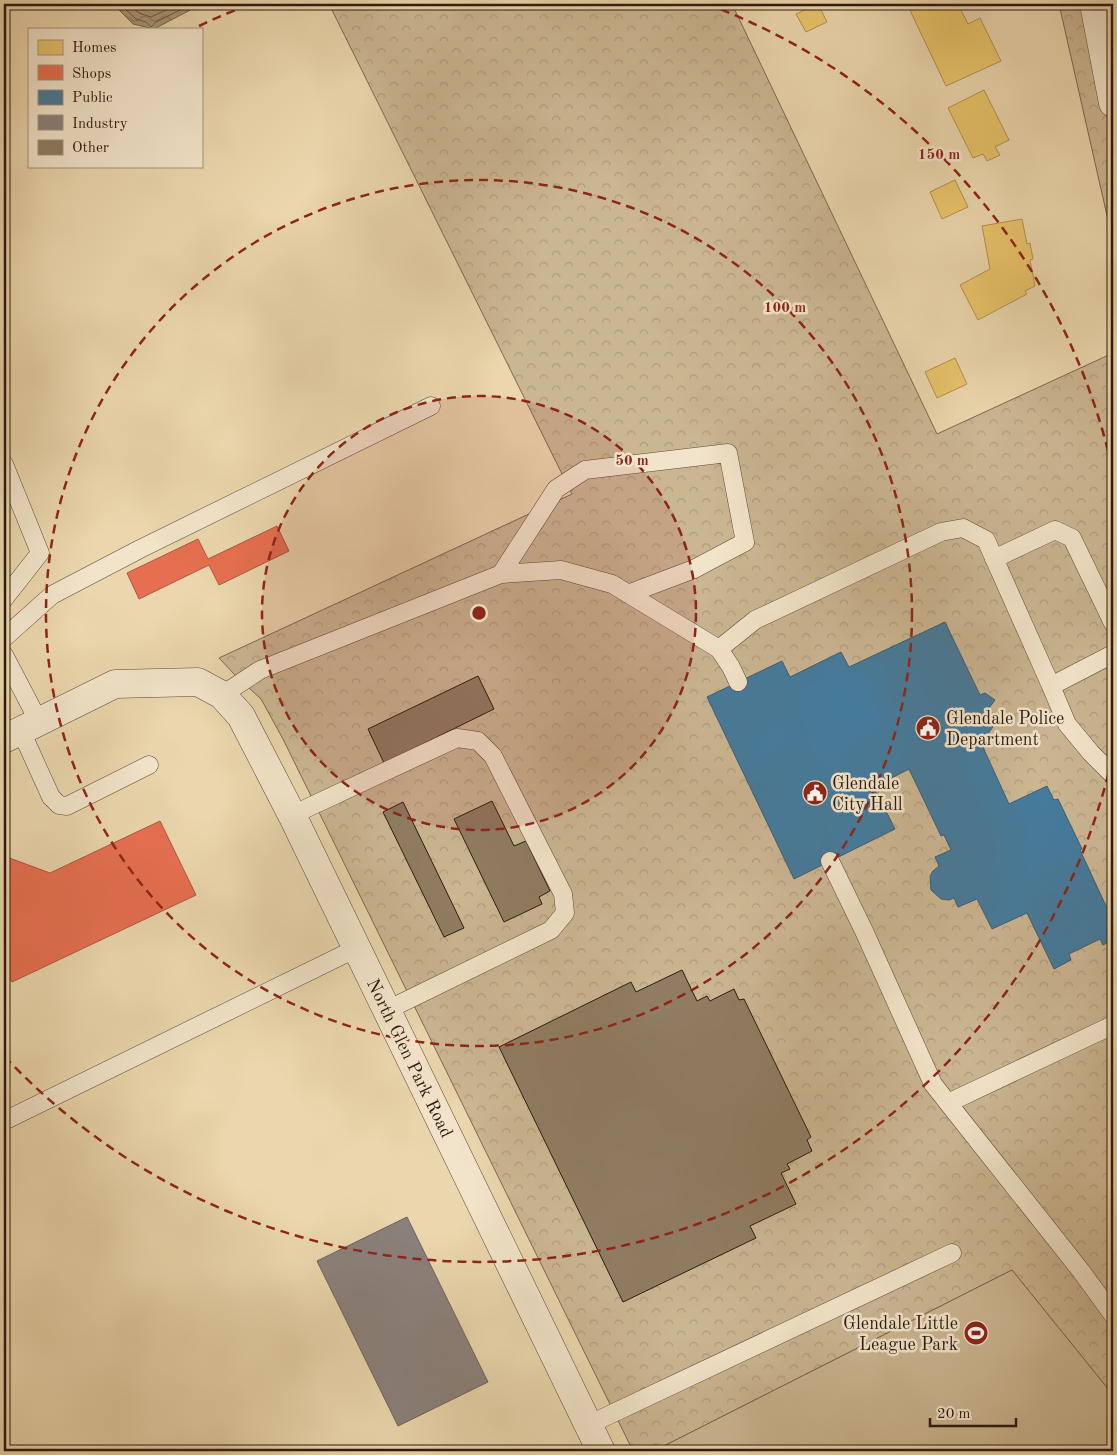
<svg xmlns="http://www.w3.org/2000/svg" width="1117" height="1455" font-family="'Old Standard TT',serif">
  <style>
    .forest { fill: url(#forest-crowns); stroke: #7c6851 }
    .pitch { fill: #cbb692; stroke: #7c6851 }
    .water { fill: url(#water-waves); stroke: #78644e }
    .homes { fill: #e9c46a; stroke: #b0914f }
    .shops { fill: #e76f51; stroke: #af563e }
    .public { fill: #457b9d; stroke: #3e5e73 }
    .industry { fill: #8a817c; stroke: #6e625c }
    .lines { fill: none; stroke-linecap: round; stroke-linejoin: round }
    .shore { stroke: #6b5844; stroke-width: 1 }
    .building { fill: #8f7c62; stroke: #2c1a10 }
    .service-casing { stroke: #5c4937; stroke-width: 19 }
    .minor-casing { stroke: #5c4937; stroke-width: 29 }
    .tertiary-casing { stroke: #5c4937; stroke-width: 29 }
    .service { stroke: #f2e4ca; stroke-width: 18 }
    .minor { stroke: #f2e4ca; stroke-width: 28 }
    .tertiary { stroke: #f2e4ca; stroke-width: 28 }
    .ring { fill: none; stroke: #8f2418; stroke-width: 2.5; stroke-dasharray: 9 6 }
    .labels { text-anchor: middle; stroke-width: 5; stroke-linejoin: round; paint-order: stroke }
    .poi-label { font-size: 18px; fill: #2c1a10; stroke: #f2e4ca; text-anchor: start }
    .street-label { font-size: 18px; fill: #2c1a10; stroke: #f2e4ca }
    .centre { fill: #8f2418; stroke: #f2e4ca; stroke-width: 2.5 }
    .ring-label { font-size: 15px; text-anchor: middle; font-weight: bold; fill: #8f2418; stroke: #f2e4ca; stroke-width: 5; stroke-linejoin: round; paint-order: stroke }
  </style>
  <defs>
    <pattern id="forest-crowns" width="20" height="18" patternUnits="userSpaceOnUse" patternTransform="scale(1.25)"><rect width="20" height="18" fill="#cbb692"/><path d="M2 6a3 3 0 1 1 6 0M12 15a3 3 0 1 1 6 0" fill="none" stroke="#ae9c7d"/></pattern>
    <pattern id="water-waves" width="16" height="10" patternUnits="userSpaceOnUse" patternTransform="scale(1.25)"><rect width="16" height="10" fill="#aa9678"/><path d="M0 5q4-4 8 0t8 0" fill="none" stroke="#8b7a61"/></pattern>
  </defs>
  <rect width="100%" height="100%" fill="#ebd6ad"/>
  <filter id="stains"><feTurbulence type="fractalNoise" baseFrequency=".004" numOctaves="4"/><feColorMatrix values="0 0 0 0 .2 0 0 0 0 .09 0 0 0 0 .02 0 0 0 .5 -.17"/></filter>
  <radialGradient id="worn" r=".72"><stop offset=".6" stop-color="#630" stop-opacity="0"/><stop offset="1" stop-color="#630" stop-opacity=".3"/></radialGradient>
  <path class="forest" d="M 329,4 L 732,4 L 937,434 L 1113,353 L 1113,1395 L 1012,1270 L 654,1451 L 633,1451 L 283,739 L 261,699 L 235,675 L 219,658 L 572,494 Z
    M 1059,4 L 1113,4 L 1113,242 Z"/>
  <path class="pitch" d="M 1012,1270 L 1113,1395 L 1113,1451 L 654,1451 Z"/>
  <path class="water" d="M 113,4 L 197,4 L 196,7 L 154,29 L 133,24 Z"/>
  <path class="homes" d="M 818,4 L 827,22 L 806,32 L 796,14 Z
    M 907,4 L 958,4 L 968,24 L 980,18 L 1001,61 L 946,86 Z
    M 984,90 L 1009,140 L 995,147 L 1000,155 L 987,161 L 983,154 L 973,158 L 948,108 Z
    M 955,180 L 968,207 L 942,219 L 930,192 Z
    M 1022,219 L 1027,244 L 1030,243 L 1033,259 L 1030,260 L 1035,286 L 1025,291 L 1027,294 L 978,320 L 960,285 L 990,269 L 982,226 Z
    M 955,358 L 967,384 L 937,398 L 925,372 Z"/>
  <path class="shops" d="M 277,526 L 289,551 L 219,585 L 209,565 L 139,599 L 127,573 L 198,539 L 208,559 Z
    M 160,821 L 196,895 L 12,982 L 4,964 L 4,856 L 50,873 Z"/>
  <path class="public" d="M 945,622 L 980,695 L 985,693 L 995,700 L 986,712 L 993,727 L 981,743 L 1009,804 L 1047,786 L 1054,800 L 1058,799 L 1082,849 L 1080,850 L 1113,921 L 1113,940 L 1103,945 L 1100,939 L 1069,954 L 1071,960 L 1054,969 L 1027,913 L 992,929 L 977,899 L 958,907 L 954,898 L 949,900 L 941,899 L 931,890 L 930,876 L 933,871 L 939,866 L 935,857 L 951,850 L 944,835 L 941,836 L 909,769 L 874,787 L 895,829 L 794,879 L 707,697 L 782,661 L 790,677 L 841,652 L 849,667 Z"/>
  <path class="industry" d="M 407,1217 L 488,1382 L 398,1426 L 317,1261 Z"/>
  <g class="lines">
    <path class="shore" d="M 120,4 L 136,19 L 146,22 L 151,27 L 156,22 L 192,4
      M 129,4 L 139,13 L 151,17 L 179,4"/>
  </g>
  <path class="building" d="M 478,676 L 494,709 L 384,763 L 368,729 Z
    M 492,801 L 514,846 L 526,841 L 550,891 L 539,897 L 542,904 L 504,922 L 454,819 Z
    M 403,802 L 464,928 L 444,937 L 383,812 Z
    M 682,970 L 697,1001 L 707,996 L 710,1001 L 734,989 L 739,1000 L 744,999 L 811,1137 L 807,1140 L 812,1151 L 787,1164 L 790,1169 L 781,1173 L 796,1204 L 750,1226 L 756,1238 L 623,1302 L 499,1047 L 631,982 L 636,992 Z"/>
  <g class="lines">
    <defs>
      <path id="service" d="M 4,464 L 40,553 L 4,599
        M 994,559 L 1055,530 L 1072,538 L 1113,623
        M 501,574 L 556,489 L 585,470 L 728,453 L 745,542 L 694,569 L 628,594
        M 4,638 L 52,595 L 140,549 L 431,406
        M 4,655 L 39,722
        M 738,682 L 731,667 L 719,649 L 755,620 L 941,532 L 963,528 L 986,540 L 1051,686 L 1113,654
        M 1051,686 L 1067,724 L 1091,753 L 1113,775
        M 222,695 L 260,670 L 501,574 L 561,570 L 612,584 L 719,649
        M 21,731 L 51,797 L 59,805 L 67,806 L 149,765
        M 292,815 L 457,738 L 478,741 L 493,756 L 563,894 L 565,913 L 551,930 L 387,1010
        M 830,861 L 864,931 L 933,1084 L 1081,1271 L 1113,1315
        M 948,1103 L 1113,1025
        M 4,1121 L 357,948
        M 588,1425 L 952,1253"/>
      <path id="minor" d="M 4,739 L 115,684 L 198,682 L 222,695 L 241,716 L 292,815 L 601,1451"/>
      <path id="tertiary" d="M 1094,4 L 1113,103"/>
    </defs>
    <use href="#service" class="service-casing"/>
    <use href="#minor" class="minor-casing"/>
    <use href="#tertiary" class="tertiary-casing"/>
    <use href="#service" class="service"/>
    <use href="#minor" class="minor"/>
    <use href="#tertiary" class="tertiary"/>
  </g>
  <circle cx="479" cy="613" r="217" fill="#8f2418" fill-opacity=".12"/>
  <g class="ring">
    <circle cx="479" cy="613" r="217"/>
    <circle cx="479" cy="613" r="433"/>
    <path d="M1112 759A650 650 0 0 1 8 1060M199 26A650 650 0 0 1 251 4M707 4A650 650 0 0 1 1112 467"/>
  </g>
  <defs>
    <symbol id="civic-disc" viewBox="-11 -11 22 22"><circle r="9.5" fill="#8f2418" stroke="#f2e4ca"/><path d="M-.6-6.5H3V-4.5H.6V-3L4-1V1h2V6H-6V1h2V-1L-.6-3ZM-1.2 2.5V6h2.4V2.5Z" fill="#fff"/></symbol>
    <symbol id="stadium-disc" viewBox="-11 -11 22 22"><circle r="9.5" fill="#8f2418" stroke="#f2e4ca"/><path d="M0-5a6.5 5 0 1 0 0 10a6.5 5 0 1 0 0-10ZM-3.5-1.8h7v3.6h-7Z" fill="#fff"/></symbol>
  </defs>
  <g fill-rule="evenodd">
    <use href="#civic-disc" x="914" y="714" width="28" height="28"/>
    <use href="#civic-disc" x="801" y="779" width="28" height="28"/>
    <use href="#stadium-disc" x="962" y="1319" width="28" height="28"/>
  </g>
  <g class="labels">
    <g class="poi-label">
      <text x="946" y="724">Glendale Police<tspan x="946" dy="21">Department</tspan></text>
      <text x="832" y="789">Glendale<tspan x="832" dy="21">City Hall</tspan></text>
      <text x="958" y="1329" text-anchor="end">Glendale Little<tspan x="958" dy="21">League Park</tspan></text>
    </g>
    <g class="street-label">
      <text transform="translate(410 1058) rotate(64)" y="6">North Glen Park Road</text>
    </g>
  </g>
  <circle cx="479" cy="613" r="8" class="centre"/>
  <g class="ring-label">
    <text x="939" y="159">150 m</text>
    <text x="785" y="312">100 m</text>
    <text x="632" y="465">50 m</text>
  </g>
  <rect width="1117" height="1455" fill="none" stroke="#ebd6ad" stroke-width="20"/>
  <rect x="5" y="5" width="1107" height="1445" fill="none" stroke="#2c1a10" stroke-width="2.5"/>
  <rect x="10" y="10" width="1097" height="1435" fill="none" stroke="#2c1a10"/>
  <rect x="28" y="28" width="175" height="140" fill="#f2e4ca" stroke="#a39380"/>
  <rect x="38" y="40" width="25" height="15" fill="#e9c46a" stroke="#a39380"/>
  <text x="72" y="52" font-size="15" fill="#2c1a10">Homes</text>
  <rect x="38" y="65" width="25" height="15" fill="#e76f51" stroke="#a39380"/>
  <text x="72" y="78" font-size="15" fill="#2c1a10">Shops</text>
  <rect x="38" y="90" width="25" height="15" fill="#457b9d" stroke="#a39380"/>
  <text x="72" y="102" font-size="15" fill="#2c1a10">Public</text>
  <rect x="38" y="115" width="25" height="15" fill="#8a817c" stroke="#a39380"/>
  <text x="72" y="128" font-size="15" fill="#2c1a10">Industry</text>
  <rect x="38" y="140" width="25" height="15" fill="#8f7c62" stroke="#a39380"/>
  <text x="72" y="152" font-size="15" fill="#2c1a10">Other</text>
  <path d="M930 1418v8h86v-8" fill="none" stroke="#2c1a10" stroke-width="2.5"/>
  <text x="937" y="1418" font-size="15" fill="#2c1a10" stroke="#f2e4ca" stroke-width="4" paint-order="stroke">20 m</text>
  <rect width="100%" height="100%" filter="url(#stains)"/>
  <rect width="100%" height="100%" fill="url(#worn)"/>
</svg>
